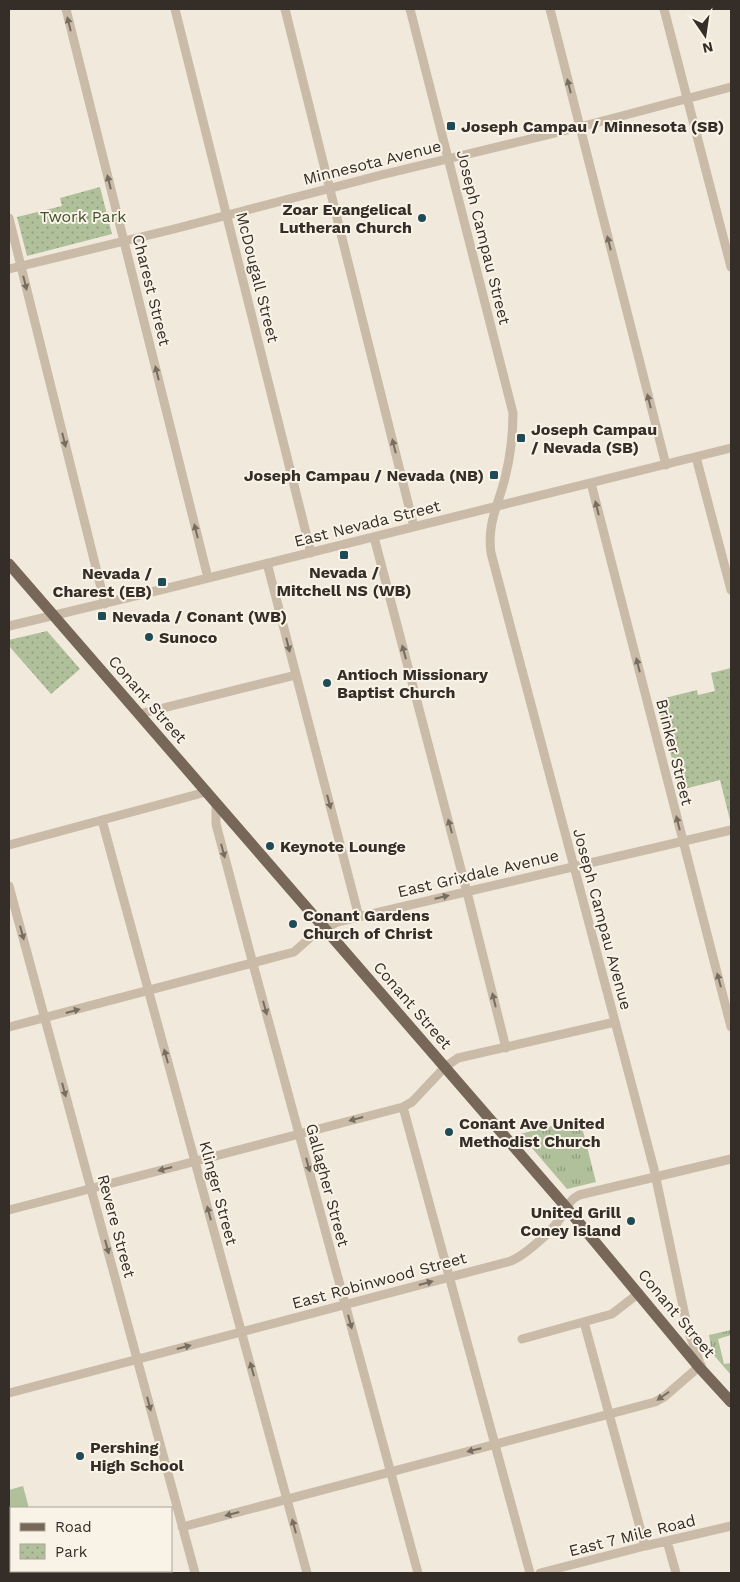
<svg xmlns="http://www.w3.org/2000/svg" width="740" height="1582" font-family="'Work Sans',sans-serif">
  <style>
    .grass { fill: url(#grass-tufts) }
    .park { fill: url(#park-dots) }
    .pitch { fill: #afc09b }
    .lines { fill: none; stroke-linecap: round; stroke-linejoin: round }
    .minor { stroke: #c9bba7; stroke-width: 9 }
    .major { stroke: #776759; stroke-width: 11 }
    .oneway { fill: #786d61 }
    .poi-dot { fill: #1e4b56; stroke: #f9f3e7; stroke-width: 2 }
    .labels { text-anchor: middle; stroke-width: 4; stroke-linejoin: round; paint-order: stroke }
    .poi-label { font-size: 16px; font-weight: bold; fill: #352d27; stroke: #f9f3e7; text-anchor: start }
    .street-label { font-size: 16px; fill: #352d27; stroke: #f9f3e7 }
    .park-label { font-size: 16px; fill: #40532c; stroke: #f9f3e7 }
  </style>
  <defs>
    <pattern id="grass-tufts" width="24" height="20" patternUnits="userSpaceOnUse" patternTransform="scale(1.25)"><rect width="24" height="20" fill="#afc09b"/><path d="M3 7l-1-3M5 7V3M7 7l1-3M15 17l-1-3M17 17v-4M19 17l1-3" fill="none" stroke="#8f9c7e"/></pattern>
    <pattern id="park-dots" width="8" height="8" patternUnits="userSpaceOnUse" patternTransform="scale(1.25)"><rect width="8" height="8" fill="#afc09b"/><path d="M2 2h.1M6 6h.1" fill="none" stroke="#8f9c7e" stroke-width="1.8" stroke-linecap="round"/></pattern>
  </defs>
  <rect width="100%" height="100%" fill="#f1e9db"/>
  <path class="grass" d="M 580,1119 L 596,1182 L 567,1189 L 520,1134 Z
    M 731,1330 L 731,1335 L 718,1339 L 724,1364 L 731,1363 L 731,1375 L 712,1353 L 709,1335 Z"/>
  <path class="park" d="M 100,187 L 112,234 L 27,256 L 17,217 L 62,206 L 60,198 Z
    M 47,631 L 80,669 L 51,694 L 9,646 L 9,640 Z
    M 731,668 L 731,819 L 730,820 L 720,780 L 680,790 L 657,700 L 697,690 L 698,695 L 715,691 L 711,673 Z"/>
  <path class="pitch" d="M 23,1486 L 29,1508 L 11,1508 L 11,1571 L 46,1571 L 47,1573 L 9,1573 L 9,1490 Z"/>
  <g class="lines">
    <path class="minor" d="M 66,9 L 208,578
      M 175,9 L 311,553
      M 285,9 L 414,527
      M 410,9 L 513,413 C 513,434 510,458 505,478 C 498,506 487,523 491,553 L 654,1169 L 688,1330 L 701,1366
      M 550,9 L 666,465
      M 664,9 L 731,267
      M 9,218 L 105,604
      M 9,269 L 174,229 L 381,175 L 580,127 L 731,87
      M 696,457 L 731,590
      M 591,483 L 731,1027
      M 374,537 L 469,900 L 506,1048
      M 267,563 L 359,917
      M 9,626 L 164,589 L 731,448
      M 139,714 L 296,675
      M 216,803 L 216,824 L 253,964 L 418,1573
      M 102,820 L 307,1573
      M 9,845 L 206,792
      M 9,886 L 195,1573
      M 9,1027 L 294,952 L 313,935 L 337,922 L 731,830
      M 403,1107 L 530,1573
      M 9,1210 L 403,1107 L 412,1102 L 445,1067 L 458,1058 L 615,1022
      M 584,1322 L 645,1546
      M 522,1339 L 612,1314 L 639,1293
      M 9,1393 L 511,1261 C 525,1255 547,1235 557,1223 C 565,1213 567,1201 579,1195 L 731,1159
      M 182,1527 L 655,1402 L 664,1397 L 701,1365
      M 667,1541 L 676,1573
      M 540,1573 L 645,1546 L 731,1526"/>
    <path class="major" d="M 9,564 L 566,1207 L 699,1367 L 731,1402"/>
  </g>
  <defs><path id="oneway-solid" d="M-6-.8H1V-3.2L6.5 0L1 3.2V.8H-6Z" transform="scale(1.25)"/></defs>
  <g class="oneway">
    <use href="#oneway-solid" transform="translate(69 24) rotate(-104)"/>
    <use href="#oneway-solid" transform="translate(569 86) rotate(-104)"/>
    <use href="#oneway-solid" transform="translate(109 182) rotate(-104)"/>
    <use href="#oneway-solid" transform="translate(609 243) rotate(-104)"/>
    <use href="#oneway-solid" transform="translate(25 283) rotate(76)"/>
    <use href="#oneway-solid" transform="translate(157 373) rotate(-104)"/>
    <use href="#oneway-solid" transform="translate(649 401) rotate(-104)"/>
    <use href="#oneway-solid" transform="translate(64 440) rotate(76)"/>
    <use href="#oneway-solid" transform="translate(394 446) rotate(-104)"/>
    <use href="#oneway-solid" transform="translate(597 508) rotate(-104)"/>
    <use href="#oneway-solid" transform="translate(196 531) rotate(-104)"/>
    <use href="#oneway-solid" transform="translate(288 645) rotate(76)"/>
    <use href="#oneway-solid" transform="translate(404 652) rotate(-105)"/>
    <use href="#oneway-solid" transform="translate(638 665) rotate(-104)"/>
    <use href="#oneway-solid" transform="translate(329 802) rotate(75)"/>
    <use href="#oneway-solid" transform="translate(678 823) rotate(-104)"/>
    <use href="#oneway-solid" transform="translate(450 826) rotate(-105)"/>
    <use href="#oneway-solid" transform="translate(223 851) rotate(75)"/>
    <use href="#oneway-solid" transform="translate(442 897) rotate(-13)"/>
    <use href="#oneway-solid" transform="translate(22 933) rotate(75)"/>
    <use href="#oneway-solid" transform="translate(719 980) rotate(-105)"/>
    <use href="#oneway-solid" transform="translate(494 1000) rotate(-104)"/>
    <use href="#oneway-solid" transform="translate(265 1008) rotate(75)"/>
    <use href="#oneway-solid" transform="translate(73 1011) rotate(-15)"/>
    <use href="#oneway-solid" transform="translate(166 1056) rotate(-105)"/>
    <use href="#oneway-solid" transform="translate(64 1090) rotate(75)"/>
    <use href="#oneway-solid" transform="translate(356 1119) rotate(165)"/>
    <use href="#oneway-solid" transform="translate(308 1165) rotate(75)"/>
    <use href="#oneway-solid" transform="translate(165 1169) rotate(165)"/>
    <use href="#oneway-solid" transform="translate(209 1213) rotate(-105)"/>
    <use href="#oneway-solid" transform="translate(107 1247) rotate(75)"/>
    <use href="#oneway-solid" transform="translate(426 1283) rotate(-15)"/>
    <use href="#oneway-solid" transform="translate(350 1322) rotate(75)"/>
    <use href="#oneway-solid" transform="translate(184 1347) rotate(-15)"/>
    <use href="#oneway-solid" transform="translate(252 1369) rotate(-105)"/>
    <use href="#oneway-solid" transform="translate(663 1396) rotate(145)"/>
    <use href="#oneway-solid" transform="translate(149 1404) rotate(75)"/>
    <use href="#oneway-solid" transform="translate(474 1450) rotate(166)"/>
    <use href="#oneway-solid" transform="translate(232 1514) rotate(165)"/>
    <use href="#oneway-solid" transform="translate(294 1526) rotate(-105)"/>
  </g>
  <g class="poi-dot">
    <rect x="446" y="121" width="10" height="10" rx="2.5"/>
    <circle cx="422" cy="218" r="5"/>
    <rect x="516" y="433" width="10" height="10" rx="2.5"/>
    <rect x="489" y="470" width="10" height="10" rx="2.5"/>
    <rect x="339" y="550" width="10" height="10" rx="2.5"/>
    <rect x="157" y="577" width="10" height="10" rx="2.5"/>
    <rect x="97" y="611" width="10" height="10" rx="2.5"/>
    <circle cx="149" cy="637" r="5"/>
    <circle cx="327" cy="683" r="5"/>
    <circle cx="270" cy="846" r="5"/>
    <circle cx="293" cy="924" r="5"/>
    <circle cx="449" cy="1132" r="5"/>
    <circle cx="631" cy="1221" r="5"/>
    <circle cx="80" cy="1456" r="5"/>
  </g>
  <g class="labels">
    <g class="poi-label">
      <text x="461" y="132">Joseph Campau / Minnesota (SB)</text>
      <text x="412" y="215" text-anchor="end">Zoar Evangelical<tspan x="412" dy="18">Lutheran Church</tspan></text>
      <text x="531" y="435">Joseph Campau<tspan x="531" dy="18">/ Nevada (SB)</tspan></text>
      <text x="484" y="481" text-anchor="end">Joseph Campau / Nevada (NB)</text>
      <text x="344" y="578" text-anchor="middle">Nevada /<tspan x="344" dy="18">Mitchell NS (WB)</tspan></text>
      <text x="152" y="579" text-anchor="end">Nevada /<tspan x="152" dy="18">Charest (EB)</tspan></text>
      <text x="112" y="622">Nevada / Conant (WB)</text>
      <text x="159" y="643">Sunoco</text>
      <text x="337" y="680">Antioch Missionary<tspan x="337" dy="18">Baptist Church</tspan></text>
      <text x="280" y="852">Keynote Lounge</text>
      <text x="303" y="921">Conant Gardens<tspan x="303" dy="18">Church of Christ</tspan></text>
      <text x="459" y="1129">Conant Ave United<tspan x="459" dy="18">Methodist Church</tspan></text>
      <text x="621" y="1218" text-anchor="end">United Grill<tspan x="621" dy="18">Coney Island</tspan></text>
      <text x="90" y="1453">Pershing<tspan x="90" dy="18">High School</tspan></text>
    </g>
    <g class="street-label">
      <text transform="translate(372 162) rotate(-14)" y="6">Minnesota Avenue</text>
      <text transform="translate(484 237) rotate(76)" y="6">Joseph Campau Street</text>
      <text transform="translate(258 277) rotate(76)" y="6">McDougall Street</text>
      <text transform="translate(152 290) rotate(76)" y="6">Charest Street</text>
      <text transform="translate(367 523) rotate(-14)" y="6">East Nevada Street</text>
      <text transform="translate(148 699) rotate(49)" y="6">Conant Street</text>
      <text transform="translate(675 752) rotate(76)" y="6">Brinker Street</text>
      <text transform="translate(478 873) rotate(-13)" y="6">East Grixdale Avenue</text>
      <text transform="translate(603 919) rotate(75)" y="6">Joseph Campau Avenue</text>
      <text transform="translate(413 1005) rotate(49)" y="6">Conant Street</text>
      <text transform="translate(328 1185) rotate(75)" y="6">Gallagher Street</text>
      <text transform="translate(219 1193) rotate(75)" y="6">Klinger Street</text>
      <text transform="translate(117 1226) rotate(75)" y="6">Revere Street</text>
      <text transform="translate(379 1280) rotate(-15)" y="6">East Robinwood Street</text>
      <text transform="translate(677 1313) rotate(50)" y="6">Conant Street</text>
      <text transform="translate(632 1535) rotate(-14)" y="6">East 7 Mile Road</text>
    </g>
    <g class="park-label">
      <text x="83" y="222">Twork Park</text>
    </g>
  </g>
  <rect width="740" height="1582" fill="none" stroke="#352d27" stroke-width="20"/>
  <rect x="10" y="1507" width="162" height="65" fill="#f9f3e7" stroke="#aba49a"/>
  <rect x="20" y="1523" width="25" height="8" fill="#776759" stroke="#aba49a"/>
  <text x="55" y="1532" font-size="15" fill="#352d27">Road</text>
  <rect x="20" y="1544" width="25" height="15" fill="url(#park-dots)" stroke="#aba49a"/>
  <text x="55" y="1557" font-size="15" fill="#352d27">Park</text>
  <g transform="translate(705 35) rotate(167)" stroke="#f9f3e7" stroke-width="4" paint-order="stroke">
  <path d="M0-4L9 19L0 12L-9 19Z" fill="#352d27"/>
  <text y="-8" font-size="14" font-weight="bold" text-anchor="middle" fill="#352d27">N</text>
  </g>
</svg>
